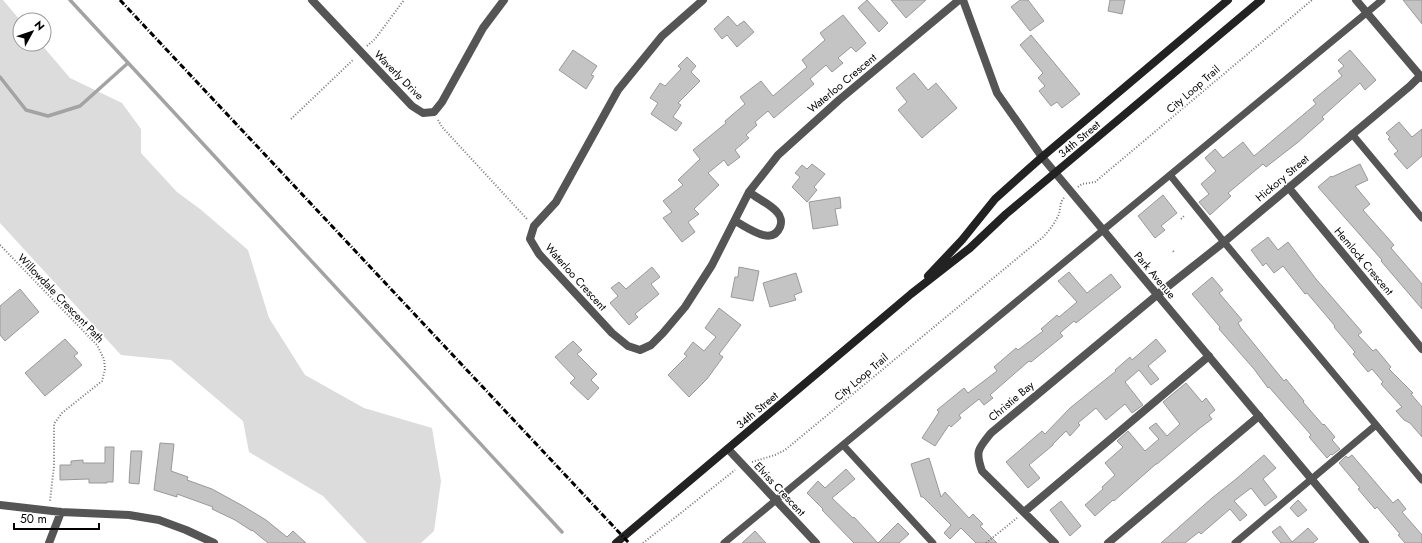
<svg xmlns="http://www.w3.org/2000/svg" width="1422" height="543" font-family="Jost,sans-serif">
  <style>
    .green { fill: #dcdcdc }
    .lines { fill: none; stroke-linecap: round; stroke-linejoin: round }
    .stream { stroke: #a3a3a3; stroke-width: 3.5 }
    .building { fill: #c4c4c4; stroke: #999 }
    .path { stroke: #777; stroke-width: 2; stroke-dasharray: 1 2; stroke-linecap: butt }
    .service { stroke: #555; stroke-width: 7 }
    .minor { stroke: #555; stroke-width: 8 }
    .tertiary { stroke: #555; stroke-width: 8 }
    .secondary { stroke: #222; stroke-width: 8 }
    .rail { stroke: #000; stroke-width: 3; stroke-dasharray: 6 2 1 2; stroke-linecap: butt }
    .labels { text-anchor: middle; stroke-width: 3; stroke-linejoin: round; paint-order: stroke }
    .street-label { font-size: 11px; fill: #000; stroke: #fff }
  </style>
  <rect width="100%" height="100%" fill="#fff"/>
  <path class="green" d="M 0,0 L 3,0 L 20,20 L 20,44 L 41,44 L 70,78 L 122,103 L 141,129 L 141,153 L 177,192 L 200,209 L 248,250 L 269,318 L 305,375 L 364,408 L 432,428 L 441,481 L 434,531 L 421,543 L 367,543 L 323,496 L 249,452 L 243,421 L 171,360 L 121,355 L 0,223 Z"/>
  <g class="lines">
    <path class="stream" d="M 70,0 L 562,532
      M 0,77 L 26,110 L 48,116 L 80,106 L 128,63"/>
  </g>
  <path class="building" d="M 867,0 L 888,23 L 879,32 L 858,8 Z
    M 891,0 L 926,0 L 906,18 Z
    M 1020,0 L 1028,0 L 1044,21 L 1030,31 L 1011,7 Z
    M 1110,0 L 1125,0 L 1122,14 L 1108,11 Z
    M 1403,0 L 1422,0 L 1422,24 Z
    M 843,15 L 866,43 L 856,52 L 851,47 L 838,58 L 843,63 L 832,72 L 826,65 L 810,79 L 814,84 L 774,118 L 768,111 L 755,122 L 757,125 L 746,135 L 749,138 L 735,150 L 740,157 L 728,166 L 724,160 L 708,173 L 719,185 L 694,209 L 699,214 L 688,222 L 695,232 L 682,242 L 663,218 L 672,212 L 663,201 L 683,185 L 678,180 L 700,159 L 693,150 L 726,123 L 725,121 L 745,104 L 740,97 L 761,81 L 773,96 L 807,67 L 802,60 L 825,40 L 820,33 Z
    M 728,16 L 737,26 L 744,21 L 754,32 L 737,47 L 727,35 L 722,39 L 714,29 Z
    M 1031,35 L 1080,94 L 1062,108 L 1057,102 L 1051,106 L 1039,91 L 1045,86 L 1038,78 L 1043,73 L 1020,45 Z
    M 573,50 L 597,66 L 591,75 L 594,76 L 586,89 L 559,70 Z
    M 1350,50 L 1376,80 L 1365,90 L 1360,83 L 1322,117 L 1324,119 L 1297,143 L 1266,167 L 1263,164 L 1228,193 L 1231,196 L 1210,215 L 1199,202 L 1209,194 L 1201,184 L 1216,171 L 1205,158 L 1215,149 L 1223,158 L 1243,142 L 1254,156 L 1316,104 L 1313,100 L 1342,76 L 1338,71 L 1344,66 L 1338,60 Z
    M 687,57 L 696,66 L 691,72 L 700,81 L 678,103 L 681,105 L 673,117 L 682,123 L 676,131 L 651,114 L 658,103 L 650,98 L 660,83 L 665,86 L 681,69 L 678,66 Z
    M 914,73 L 928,90 L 936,83 L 957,108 L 922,138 L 898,110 L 907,102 L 896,88 Z
    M 1399,122 L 1412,137 L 1422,129 L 1422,156 L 1407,169 L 1394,154 L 1398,151 L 1388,139 L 1390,137 L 1386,133 Z
    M 812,164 L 825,174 L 814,187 L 817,190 L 807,202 L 792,187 L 800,177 L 795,173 L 802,165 L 807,169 Z
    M 1360,164 L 1368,180 L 1355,186 L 1370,204 L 1363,210 L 1394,245 L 1391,248 L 1422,284 L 1422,309 L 1381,261 L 1382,260 L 1318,187 L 1331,176 L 1332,177 Z
    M 1163,195 L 1177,213 L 1161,226 L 1165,230 L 1155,238 L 1138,216 Z
    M 840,197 L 841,208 L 835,209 L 838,225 L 813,229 L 809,202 Z
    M 1268,237 L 1278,250 L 1288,242 L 1316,279 L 1362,332 L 1358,335 L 1373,351 L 1376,349 L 1391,367 L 1389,369 L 1413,393 L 1411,394 L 1422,407 L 1422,437 L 1410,423 L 1404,420 L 1396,411 L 1402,407 L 1381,384 L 1383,382 L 1372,369 L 1368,372 L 1353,354 L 1355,352 L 1334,327 L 1335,326 L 1307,293 L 1305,294 L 1283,266 L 1274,273 L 1266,263 L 1263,266 L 1251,250 Z
    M 652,267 L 660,277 L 651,284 L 659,294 L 635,314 L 638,317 L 629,325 L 610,303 L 618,296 L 611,288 L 619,282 L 626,289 Z
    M 739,267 L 759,271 L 753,301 L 731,297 L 735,277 L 738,277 Z
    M 1069,272 L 1087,293 L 1111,274 L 1121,287 L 1076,323 L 1074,321 L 1060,333 L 1063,336 L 1031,362 L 1029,361 L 990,395 L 993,398 L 984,405 L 979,399 L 959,415 L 961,418 L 951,427 L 949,425 L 935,446 L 922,438 L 939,412 L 937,410 L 964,388 L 968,393 L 997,371 L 994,367 L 1016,348 L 1018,350 L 1043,331 L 1041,329 L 1057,315 L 1059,317 L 1077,302 L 1058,281 Z
    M 796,273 L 802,292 L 794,295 L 796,300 L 770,307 L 763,283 Z
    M 1212,277 L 1223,290 L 1219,293 L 1242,320 L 1238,323 L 1241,328 L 1284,381 L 1286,379 L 1304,401 L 1303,402 L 1323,425 L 1324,424 L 1335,437 L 1332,440 L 1340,449 L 1332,455 L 1331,454 L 1327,458 L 1309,437 L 1311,435 L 1269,387 L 1268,388 L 1254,369 L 1219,329 L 1220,327 L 1192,294 Z
    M 20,289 L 39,312 L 5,341 L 0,335 L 0,306 Z
    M 719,308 L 741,325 L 719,354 L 723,357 L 707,379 L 689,397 L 668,375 L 687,356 L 684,354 L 693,342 L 704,351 L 716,337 L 705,328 Z
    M 65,339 L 78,353 L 74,356 L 82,365 L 45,396 L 25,373 Z
    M 1156,339 L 1166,351 L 1148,366 L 1159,379 L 1151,385 L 1139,370 L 1125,382 L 1143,405 L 1132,413 L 1125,404 L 1106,420 L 1096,408 L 1078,423 L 1080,425 L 1070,436 L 1066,431 L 1053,444 L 1053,445 L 1029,465 L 1040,478 L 1028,488 L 1006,462 L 1042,431 L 1045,434 L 1070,408 L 1116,371 L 1115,370 L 1130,357 L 1132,360 Z
    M 573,341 L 582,350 L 577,354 L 597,374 L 591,380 L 599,388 L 588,400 L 570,383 L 575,378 L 555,357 Z
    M 1186,383 L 1202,402 L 1206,398 L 1215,410 L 1209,415 L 1212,419 L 1200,428 L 1157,464 L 1156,464 L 1114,501 L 1113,500 L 1095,516 L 1085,505 L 1103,489 L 1102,487 L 1115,475 L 1105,463 L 1123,447 L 1117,441 L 1128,431 L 1145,451 L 1159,439 L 1149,428 L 1156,423 L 1167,436 L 1180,424 L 1163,402 Z
    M 160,443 L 174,444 L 171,471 L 188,477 L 187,480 L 212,489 L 243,506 L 266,520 L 287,537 L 293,531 L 306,543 L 268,543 L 252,530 L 252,531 L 235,520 L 212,509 L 213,507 L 177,494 L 177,497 L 154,490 Z
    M 105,447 L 114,447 L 113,482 L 107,482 L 107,483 L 89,483 L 89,479 L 60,480 L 60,465 L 71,465 L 71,461 L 83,460 L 83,463 L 105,463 Z
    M 131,451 L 142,451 L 139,484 L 129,483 Z
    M 1264,455 L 1276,468 L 1263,479 L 1277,497 L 1265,506 L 1251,488 L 1234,501 L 1247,515 L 1240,521 L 1230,509 L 1201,534 L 1199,532 L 1185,543 L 1161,543 L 1212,498 L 1236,479 Z
    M 1352,455 L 1393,503 L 1398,499 L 1406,509 L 1402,512 L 1422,535 L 1422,543 L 1405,543 L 1398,535 L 1400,534 L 1377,507 L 1375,509 L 1358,489 L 1360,488 L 1339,463 L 1346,456 L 1348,458 Z
    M 929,458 L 941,497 L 945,492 L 969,518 L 973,514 L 983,524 L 980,526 L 997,543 L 976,543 L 961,528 L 950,539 L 944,533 L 951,525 L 923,497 L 921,497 L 911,464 Z
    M 846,469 L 855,479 L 832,498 L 853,518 L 854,517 L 878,543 L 898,523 L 909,534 L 899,543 L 854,543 L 822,510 L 823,509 L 807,493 L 818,481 L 825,488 Z
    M 1298,500 L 1307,510 L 1298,517 L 1290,508 Z
    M 1061,501 L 1081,526 L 1070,536 L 1050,510 Z
    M 1280,526 L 1292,542 L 1308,528 L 1318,539 L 1313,543 L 1281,543 L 1272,532 Z
    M 755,531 L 766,543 L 742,543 Z"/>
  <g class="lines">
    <path class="path" d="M 367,46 L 375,39 L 404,0
      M 291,119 L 354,59
      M 438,120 L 442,127 L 527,219
      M 1078,187 L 1082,184 L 1095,182 L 1312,0
      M 1181,219 L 1184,216
      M 0,245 L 97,345 L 104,359 L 105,369 L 102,381 L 62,413 L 54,424 L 54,466 L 50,501
      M 1173,251 L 1174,252
      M 752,462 L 775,455 L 785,450 L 1043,237 C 1049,231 1054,224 1058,216 C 1061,210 1059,203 1064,198
      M 643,543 L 735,470
      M 986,543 L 1017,518"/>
    <path class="service" d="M 1352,134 L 1422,218
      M 1170,175 L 1224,242 L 1422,480
      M 843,445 L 933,543
      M 724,543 L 1382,0
      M 1235,543 L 1376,425"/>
    <path class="minor" d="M 312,0 L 412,106 L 423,113 L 434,112 L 442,102 L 483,28 L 504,0
      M 703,0 L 662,36 L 618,90 L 556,202 L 534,226 L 530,239 L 539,254 L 612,333 L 628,346 L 640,350 L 651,345 L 663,333 L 685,307 L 712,265 L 749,192 L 778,155 L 839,100 L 959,0
      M 963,0 L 997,93 L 1042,157
      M 1356,0 L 1422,78
      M 1288,187 L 1422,349
      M 735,221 C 747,227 772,247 780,227 C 782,222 781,216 777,212 C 770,204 758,199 749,192
      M 728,449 L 816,543
      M 0,505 L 61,512 L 129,515 L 159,520 L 186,530 L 214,543
      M 1024,512 L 1209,356
      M 49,543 L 61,512
      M 1055,543 L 982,471 C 975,451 978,449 991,433 L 1157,295 L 1224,242 L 1410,86 L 1420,76
      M 1108,543 L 1259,416"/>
    <path class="tertiary" d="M 1042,157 L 1365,543"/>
    <path class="secondary" d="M 928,276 L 962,240 L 995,199 L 1042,157 L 1228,0
      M 616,543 L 911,294 L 970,248 L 1006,214 L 1261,0"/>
    <path class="rail" d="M 120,0 L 629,543"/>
  </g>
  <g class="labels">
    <g class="street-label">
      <text transform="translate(399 75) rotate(45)" y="4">Waverly Drive</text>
      <text transform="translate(842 83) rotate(-40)" y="4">Waterloo Crescent</text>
      <text transform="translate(1193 89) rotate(-41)" y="4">City Loop Trail</text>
      <text transform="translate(1079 139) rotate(-40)" y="4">34th Street</text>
      <text transform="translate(1282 178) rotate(-40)" y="4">Hickory Street</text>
      <text transform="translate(1364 261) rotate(50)" y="4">Hemlock Crescent</text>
      <text transform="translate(1155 275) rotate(50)" y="4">Park Avenue</text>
      <text transform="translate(576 277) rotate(48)" y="4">Waterloo Crescent</text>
      <text transform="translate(61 298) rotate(46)" y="4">Willowdale Crescent Path</text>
      <text transform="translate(861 377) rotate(-40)" y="4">City Loop Trail</text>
      <text transform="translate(1011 401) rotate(-40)" y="4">Christie Bay</text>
      <text transform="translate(757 410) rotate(-40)" y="4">34th Street</text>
      <text transform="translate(780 489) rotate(47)" y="4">Elviss Crescent</text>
    </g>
  </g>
  <g transform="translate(32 32) rotate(50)"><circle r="19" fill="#ffffff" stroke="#999999"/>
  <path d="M0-3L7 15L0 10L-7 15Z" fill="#000000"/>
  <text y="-6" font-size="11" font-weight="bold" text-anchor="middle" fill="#000000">N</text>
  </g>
  <path d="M14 523v6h85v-6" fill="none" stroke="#000000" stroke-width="2"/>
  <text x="20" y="523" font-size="12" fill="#000000" stroke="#ffffff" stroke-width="3" paint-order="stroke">50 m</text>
</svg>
